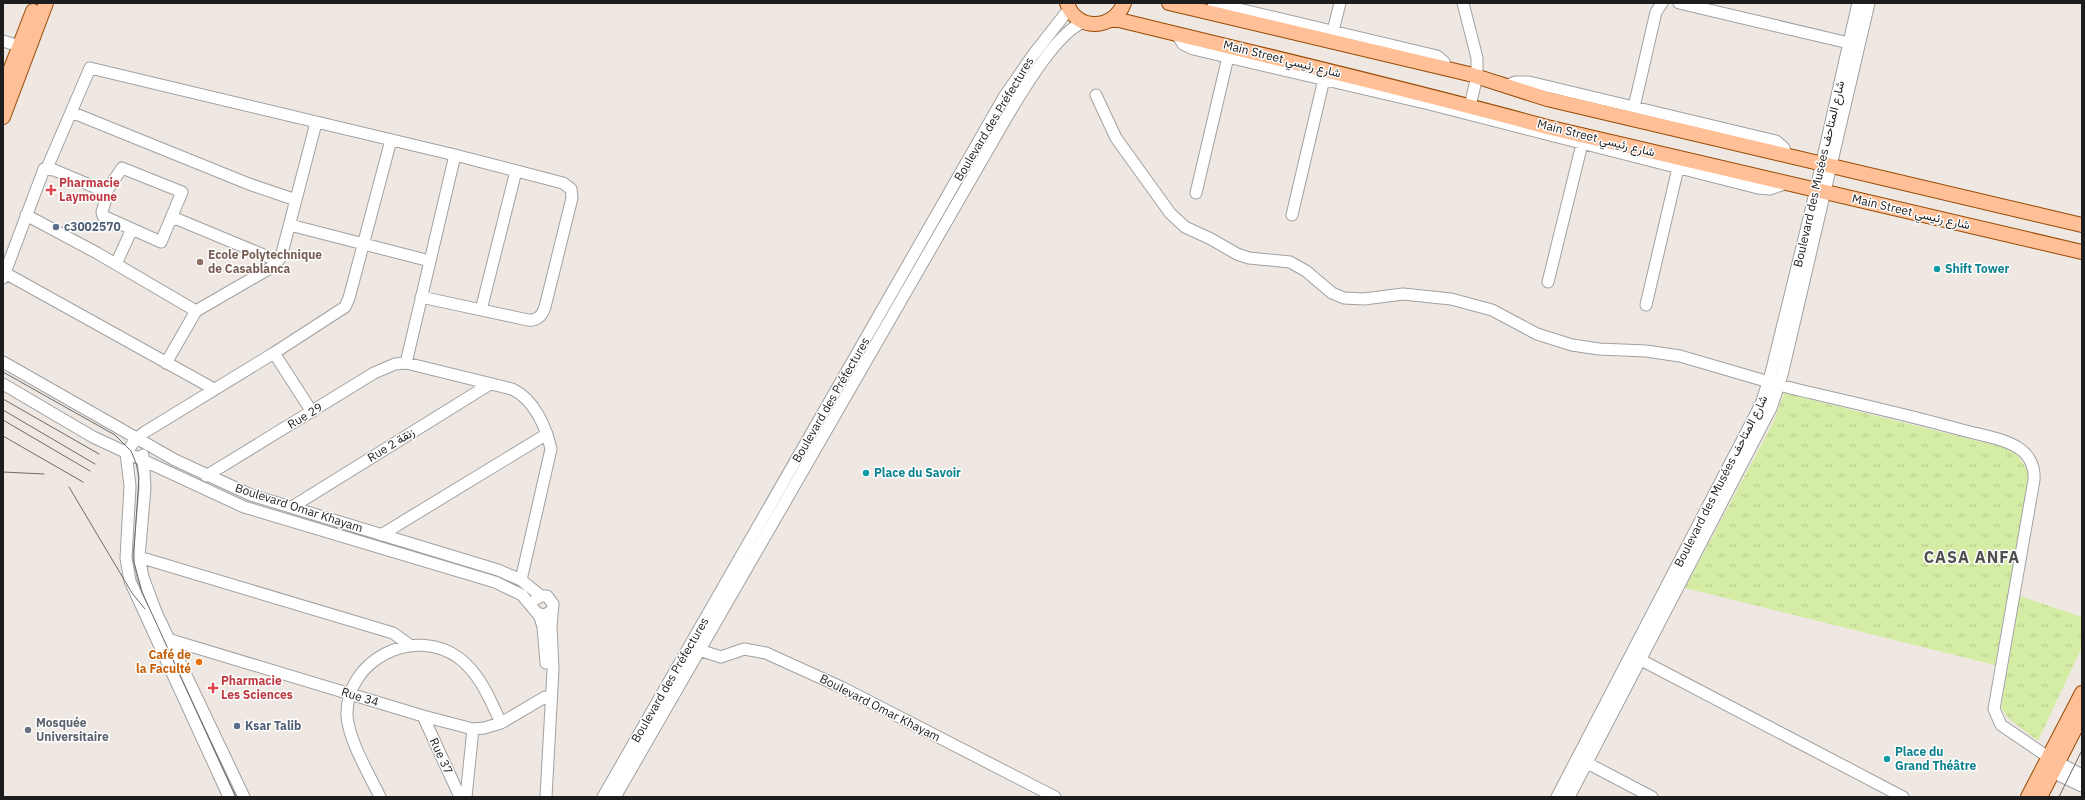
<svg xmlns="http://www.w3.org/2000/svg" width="2085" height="800" font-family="'IBM Plex Sans',Vazirmatn,sans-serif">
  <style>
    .grass { fill: url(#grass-tufts) }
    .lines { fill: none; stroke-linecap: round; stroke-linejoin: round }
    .minor-casing { stroke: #a1a1a1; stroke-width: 13 }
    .major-casing { stroke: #964900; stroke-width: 16 }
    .minor { stroke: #fff; stroke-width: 11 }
    .major { stroke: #ffbf97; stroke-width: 14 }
    .tram { stroke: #6b6b6b; stroke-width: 1 }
    .health-dot { fill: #e0444e; stroke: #fff; stroke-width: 1.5 }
    .service-dot { fill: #5c6f8a; stroke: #fff; stroke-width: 1.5 }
    .education-dot { fill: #8d6e63; stroke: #fff; stroke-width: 1.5 }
    .culture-dot { fill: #0f9aa8; stroke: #fff; stroke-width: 1.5 }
    .food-dot { fill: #e8710a; stroke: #fff; stroke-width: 1.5 }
    .worship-dot { fill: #6b7280; stroke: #fff; stroke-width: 1.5 }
    .labels { text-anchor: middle; stroke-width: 3; stroke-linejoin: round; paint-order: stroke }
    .street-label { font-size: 12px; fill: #1d1d1d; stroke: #fff }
    .health-label { font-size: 12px; font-weight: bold; fill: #be3a42; stroke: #fff; text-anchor: start }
    .service-label { font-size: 12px; font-weight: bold; fill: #4e5e75; stroke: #fff; text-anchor: start }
    .education-label { font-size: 12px; font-weight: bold; fill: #785e54; stroke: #fff; text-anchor: start }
    .culture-label { font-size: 12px; font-weight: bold; fill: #0d838f; stroke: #fff; text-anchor: start }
    .food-label { font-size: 12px; font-weight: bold; fill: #c56008; stroke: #fff; text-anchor: end }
    .worship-label { font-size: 12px; font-weight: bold; fill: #5b616d; stroke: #fff; text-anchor: start }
    .district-label { font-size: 16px; font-weight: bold; letter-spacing: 1px; fill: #505050; stroke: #fff }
  </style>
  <defs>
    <pattern id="grass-tufts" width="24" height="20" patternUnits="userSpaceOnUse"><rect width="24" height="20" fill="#d5eca5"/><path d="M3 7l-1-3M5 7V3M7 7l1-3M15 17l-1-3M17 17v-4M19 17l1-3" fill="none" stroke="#b6ca8e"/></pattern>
  </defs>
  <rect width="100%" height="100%" fill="#efe8e2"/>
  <path class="grass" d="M 1784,393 L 2014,450 L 2030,474 L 1995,665 L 1685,588 L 1774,421 Z
    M 2020,596 L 2082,617 L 2082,647 L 2038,741 L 2008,718 L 2001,707 Z"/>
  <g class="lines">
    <defs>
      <path id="minor" d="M 1213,3 L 1437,56 L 1444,62 L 1446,68
        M 1463,3 L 1477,58 L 1477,76 L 1470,106
        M 1679,3 L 1849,43
        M 1333,31 L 1340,3
        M 1176,33 L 1183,44 L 1193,49 L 1429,104 L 1758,188 L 1770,189 L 1787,183
        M 3,41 L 26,48
        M 1506,86 L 1515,82 L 1529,82 L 1776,141 L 1784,148 L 1786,155
        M 1096,95 L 1116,138 L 1170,213 L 1185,227 L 1211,239 L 1237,254 L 1249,258 L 1290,262 L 1306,271 L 1332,293 L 1344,298 L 1364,299 L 1403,294 L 1451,299 L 1492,310 L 1537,334 L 1572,345 L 1599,349 L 1646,351 L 1680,356 L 1769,382
        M 1634,107 L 1656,12 L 1662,3
        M 71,112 L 249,184 L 296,200
        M 47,168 L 90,68 L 455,155 L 563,183 L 571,189 L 572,198 L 545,307 C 542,316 537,321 528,320 L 421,297
        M 1196,193 L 1228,57
        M 26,215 L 97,253 L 196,311
        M 1292,215 L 1324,79
        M 171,220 L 177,219 L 278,261
        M 290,225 L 430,261
        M 116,264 L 132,229
        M 5,273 L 214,389
        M 3,278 L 44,169 L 54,170 L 104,191 L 107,195 L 102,212 L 103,216 L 161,242 L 182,192 L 122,168 L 106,192
        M 1548,282 L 1582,144
        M 1646,305 L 1678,168
        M 481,310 L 516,171
        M 274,353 L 312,412
        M 3,362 L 175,460 L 251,495 L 498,570 L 521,580 L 541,596
        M 166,363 L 196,311 L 272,267 L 281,257 L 316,123
        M 406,363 L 455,155
        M 3,384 L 93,437 L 244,507 L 495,582 L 522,595 L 537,613 L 545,615 L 551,611
        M 1779,385 C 1840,400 1902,413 1962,430 C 1980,435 2004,438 2020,449 C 2030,456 2035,468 2034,480 L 1994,709 L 2001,725 L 2048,757 L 2082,775
        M 143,455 L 145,488 L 139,557 L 143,577 L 156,612 L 244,797
        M 206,476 L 374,373 L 395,364 L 406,363 L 512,389 C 534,399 546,427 551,449 L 521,580
        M 292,507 L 490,384
        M 381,535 L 547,434
        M 139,557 L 393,633 L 411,646
        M 536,599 L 541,596 L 547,596 L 553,604 L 551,626 L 553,670 L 546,797
        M 539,614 L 543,627 L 546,663
        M 171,640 L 423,716 L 473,729 L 484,728 L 501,723 L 545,697
        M 699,650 L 721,657 L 744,649 L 766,653 L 843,688 L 1055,797
        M 1641,660 L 1903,797
        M 423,716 L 460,797
        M 1587,763 L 1652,797
        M 2046,769 L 2082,786
        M 229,797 L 130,581 L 126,558 L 130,486 L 126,453 L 136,439 L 145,432 L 274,353 L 345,307 L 349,298 L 391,140
        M 380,797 C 369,774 349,741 347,716 C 345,660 414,625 459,658 C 480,674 490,699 501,723
        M 466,797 L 473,729
        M 603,797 L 1004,97 L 1033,55 L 1069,9
        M 615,797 L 1005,120 C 1020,95 1057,31 1084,22
        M 1557,797 L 1761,404 L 1771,373 L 1812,206 L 1858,3
        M 1569,797 L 1771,408 L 1782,375 L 1869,3"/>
      <path id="major" d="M 1067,3 C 1076,32 1114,30 1124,3
        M 1169,3 L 1469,74 L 1547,99 L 2082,225
        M 1111,20 L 1119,20 C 1262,55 1405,88 1547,127 L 2082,252
        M 3,89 L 33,11
        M 3,117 L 46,3
        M 2028,797 L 2082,693
        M 2040,797 L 2082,715"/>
    </defs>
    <use href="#minor" class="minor-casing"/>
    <use href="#major" class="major-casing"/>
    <use href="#minor" class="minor"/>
    <use href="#major" class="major"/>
    <path class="tram" d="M 3,372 L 115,435 L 131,451 L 136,463 L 139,477 L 134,550 L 134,562 L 142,592 L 236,797
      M 3,399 L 99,454
      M 3,410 L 95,464
      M 3,420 L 90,471
      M 3,436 L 83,482
      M 3,472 L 44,474
      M 69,487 L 132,593 L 145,609
      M 2059,797 L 2082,750"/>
  </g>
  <g class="health-dot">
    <path d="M49 184h4v4h4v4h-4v4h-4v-4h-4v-4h4z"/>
    <path d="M211 682h4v4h4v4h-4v4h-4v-4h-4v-4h4z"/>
  </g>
  <g class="service-dot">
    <circle cx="56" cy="227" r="4"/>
    <circle cx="237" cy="726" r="4"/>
  </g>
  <circle class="education-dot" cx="200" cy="262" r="4"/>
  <g class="culture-dot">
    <circle cx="1937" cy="269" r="4"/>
    <circle cx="866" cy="473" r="4"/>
    <circle cx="1887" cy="759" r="4"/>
  </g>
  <circle class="food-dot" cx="199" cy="662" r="4"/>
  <circle class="worship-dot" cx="28" cy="730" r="4"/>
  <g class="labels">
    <g class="street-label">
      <text transform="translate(1282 59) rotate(14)" y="4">Main Street شارع رئيسي</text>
      <text transform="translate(994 119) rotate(-59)" y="4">Boulevard des Préfectures</text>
      <text transform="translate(1596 138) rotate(14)" y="4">Main Street شارع رئيسي</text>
      <text transform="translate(1819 174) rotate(-77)" y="4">Boulevard des Musées شارع المتاحف</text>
      <text transform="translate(1911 212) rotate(13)" y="4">Main Street شارع رئيسي</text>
      <text transform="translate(831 400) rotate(-60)" y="4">Boulevard des Préfectures</text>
      <text transform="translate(305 416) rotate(-31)" y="4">Rue 29</text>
      <text transform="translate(391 445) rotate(-32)" y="4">Rue 2 زنقة</text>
      <text transform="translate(1721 481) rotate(-63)" y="4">Boulevard des Musées شارع المتاحف</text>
      <text transform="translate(299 508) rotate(18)" y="4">Boulevard Omar Khayam</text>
      <text transform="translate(670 680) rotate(-60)" y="4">Boulevard des Préfectures</text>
      <text transform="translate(360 697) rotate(17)" y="4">Rue 34</text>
      <text transform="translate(880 708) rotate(27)" y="4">Boulevard Omar Khayam</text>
      <text transform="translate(441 756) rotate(65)" y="4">Rue 37</text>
    </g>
    <g class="health-label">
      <text x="59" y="187">Pharmacie<tspan x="59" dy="14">Laymoune</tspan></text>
      <text x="221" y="685">Pharmacie<tspan x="221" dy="14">Les Sciences</tspan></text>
    </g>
    <g class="service-label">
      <text x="64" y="231">c3002570</text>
      <text x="245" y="730">Ksar Talib</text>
    </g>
    <g class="education-label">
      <text x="208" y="259">Ecole Polytechnique<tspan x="208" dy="14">de Casablanca</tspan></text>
    </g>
    <g class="culture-label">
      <text x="1945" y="273">Shift Tower</text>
      <text x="874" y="477">Place du Savoir</text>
      <text x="1895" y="756">Place du<tspan x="1895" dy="14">Grand Théâtre</tspan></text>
    </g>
    <g class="food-label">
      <text x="191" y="659">Café de<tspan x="191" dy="14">la Faculté</tspan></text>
    </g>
    <g class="worship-label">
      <text x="36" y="727">Mosquée<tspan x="36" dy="14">Universitaire</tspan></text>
    </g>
    <g class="district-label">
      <text x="1972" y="563">CASA ANFA</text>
    </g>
  </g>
  <rect width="2085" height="800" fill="none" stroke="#1d1d1d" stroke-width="8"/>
</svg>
